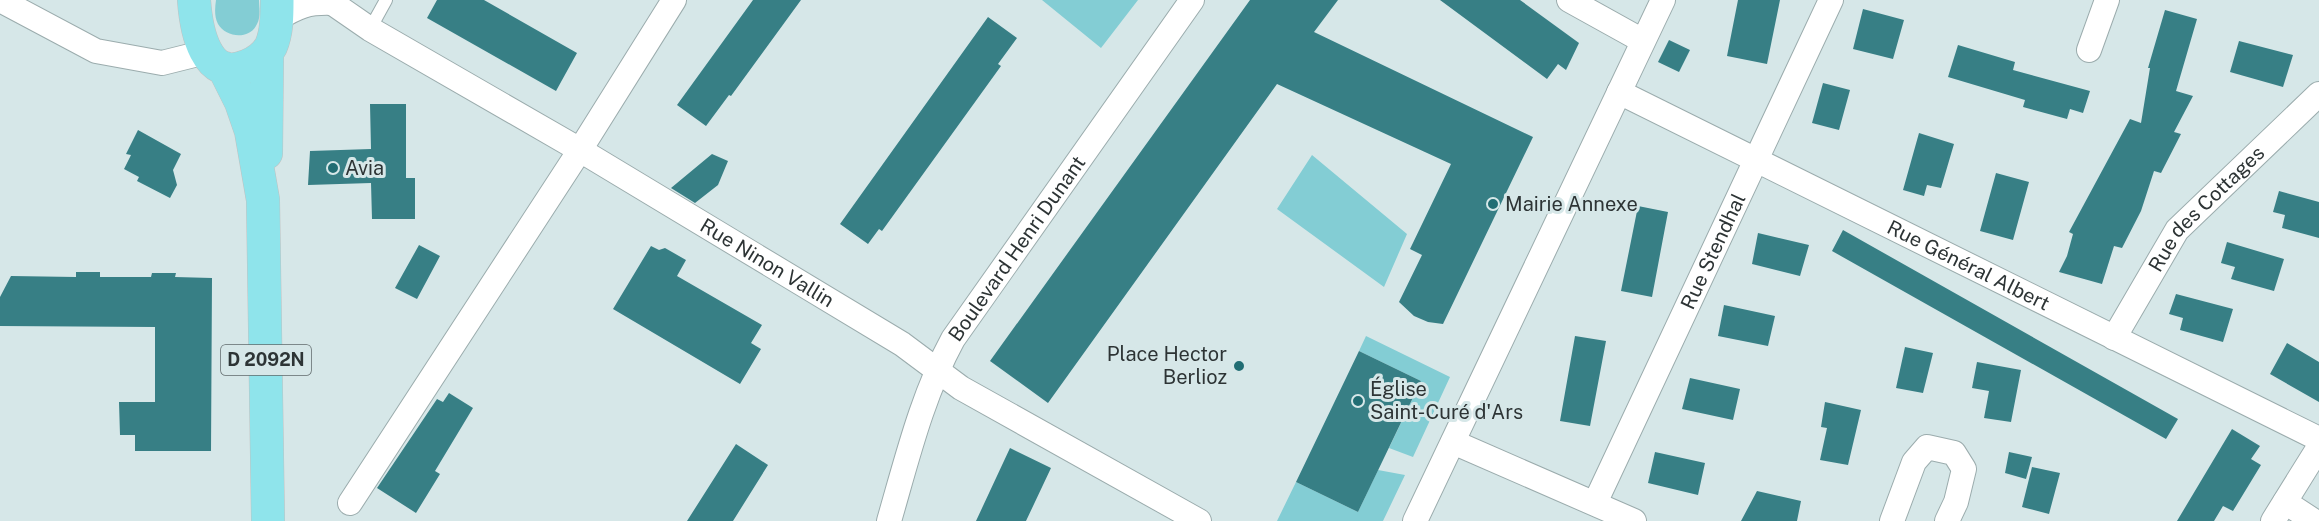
<svg xmlns="http://www.w3.org/2000/svg" width="2319" height="521" font-family="'Public Sans',sans-serif">
  <style>
    .green { fill: #83cdd4 }
    .building { fill: #377f85 }
    .lines { fill: none; stroke-linecap: round; stroke-linejoin: round }
    .lane-casing { stroke: #9bacad; stroke-width: 14 }
    .street-casing { stroke: #9bacad; stroke-width: 26 }
    .primary-casing { stroke: #c0c2c2; stroke-width: 34 }
    .lane { stroke: #fff; stroke-width: 12 }
    .street { stroke: #fff; stroke-width: 24 }
    .primary { stroke: #8fe4eb; stroke-width: 33 }
    .poi-dot { fill: #216d73; stroke: #d6e7e8; stroke-width: 2 }
    .labels { text-anchor: middle; stroke-width: 6; stroke-linejoin: round; paint-order: stroke }
    .shield { fill: #d6e7e8; stroke: #606a6b; stroke-width: 1.5 }
    .shield-label { font-size: 18px; font-weight: bold; fill: #2d3435 }
    .poi-label { font-size: 20px; fill: #2d3435; stroke: #d6e7e8; text-anchor: start }
    .street-label { font-size: 20px; fill: #2d3435; stroke: #d6e7e8 }
  </style>
  <rect width="100%" height="100%" fill="#d6e7e8"/>
  <path class="green" d="M 216,0 L 259,0 C 259,7 261,17 257,24 C 250,40 226,38 218,24 C 214,16 215,8 216,0 Z
    M 1042,0 L 1138,0 L 1101,48 Z
    M 1312,155 L 1407,234 L 1384,287 L 1277,209 Z
    M 1366,336 L 1450,377 L 1413,457 L 1389,448 L 1421,381 L 1359,351 Z
    M 1378,470 L 1405,475 L 1383,521 L 1277,521 L 1296,482 L 1358,512 Z"/>
  <path class="building" d="M 437,0 L 484,0 L 577,53 L 556,91 L 427,18 Z
    M 753,0 L 801,0 L 731,96 L 729,95 L 706,126 L 677,105 Z
    M 1250,0 L 1338,0 L 1314,32 L 1533,137 L 1443,324 L 1428,322 L 1414,316 L 1399,302 L 1422,255 L 1410,249 L 1451,164 L 1277,84 L 1048,403 L 990,361 Z
    M 1440,0 L 1520,0 L 1579,43 L 1566,70 L 1558,64 L 1547,79 Z
    M 1738,0 L 1780,0 L 1767,64 L 1727,56 Z
    M 1863,9 L 1904,20 L 1893,59 L 1853,49 Z
    M 2165,10 L 2197,19 L 2176,91 L 2193,96 L 2174,132 L 2181,134 L 2161,173 L 2154,171 L 2141,211 L 2122,248 L 2114,246 L 2102,284 L 2059,272 L 2067,256 L 2073,234 L 2069,232 L 2130,119 L 2141,123 L 2150,68 L 2148,68 Z
    M 988,17 L 1017,38 L 998,64 L 1001,66 L 882,231 L 879,229 L 868,244 L 840,224 Z
    M 1669,40 L 1690,50 L 1679,72 L 1658,62 Z
    M 2239,41 L 2293,55 L 2283,87 L 2230,72 Z
    M 1958,45 L 2015,62 L 2013,70 L 2090,91 L 2083,113 L 2070,109 L 2067,119 L 2023,107 L 2025,100 L 1948,77 Z
    M 1823,83 L 1850,90 L 1839,130 L 1812,123 Z
    M 370,104 L 406,104 L 406,178 L 415,178 L 415,219 L 372,219 L 371,183 L 308,185 L 310,151 L 371,149 Z
    M 138,130 L 181,154 L 173,170 L 177,185 L 170,198 L 137,181 L 139,177 L 124,169 L 131,155 L 126,154 Z
    M 1919,133 L 1954,144 L 1941,188 L 1927,185 L 1924,196 L 1903,190 Z
    M 712,154 L 728,161 L 718,185 L 695,203 L 671,188 Z
    M 1996,173 L 2029,182 L 2013,240 L 1980,231 Z
    M 2279,191 L 2319,202 L 2319,238 L 2282,228 L 2285,215 L 2273,212 Z
    M 1638,206 L 1668,212 L 1652,297 L 1621,291 Z
    M 1843,230 L 2178,419 L 2166,439 L 1832,251 Z
    M 1758,233 L 1809,245 L 1800,276 L 1752,264 Z
    M 2227,242 L 2284,259 L 2274,291 L 2231,279 L 2235,267 L 2221,263 Z
    M 419,245 L 440,256 L 417,299 L 395,288 Z
    M 651,246 L 659,250 L 665,248 L 686,260 L 677,276 L 762,325 L 751,343 L 761,349 L 740,384 L 613,309 Z
    M 76,272 L 100,272 L 100,277 L 151,277 L 152,273 L 176,273 L 175,277 L 212,278 L 211,451 L 135,451 L 135,435 L 120,435 L 119,402 L 155,402 L 155,327 L 0,326 L 0,297 L 11,276 L 76,277 Z
    M 2176,294 L 2233,309 L 2223,342 L 2180,330 L 2183,318 L 2169,314 Z
    M 1724,305 L 1775,316 L 1768,346 L 1718,336 Z
    M 1575,336 L 1606,341 L 1590,426 L 1560,421 Z
    M 2287,343 L 2319,362 L 2319,402 L 2270,374 Z
    M 1905,347 L 1933,353 L 1923,393 L 1896,388 Z
    M 1359,351 L 1421,381 L 1358,512 L 1296,482 Z
    M 1977,362 L 2021,370 L 2011,422 L 1984,418 L 1989,391 L 1972,388 Z
    M 1690,378 L 1740,389 L 1733,420 L 1682,409 Z
    M 449,393 L 473,408 L 435,471 L 440,474 L 416,513 L 377,488 L 437,399 L 443,402 Z
    M 1825,402 L 1861,410 L 1848,465 L 1820,460 L 1827,428 L 1821,427 Z
    M 2232,429 L 2260,446 L 2251,459 L 2261,465 L 2233,511 L 2223,506 L 2214,521 L 2177,521 Z
    M 736,444 L 768,465 L 733,521 L 687,521 Z
    M 1010,448 L 1051,468 L 1026,521 L 976,521 Z
    M 1655,452 L 1705,463 L 1698,495 L 1648,483 Z
    M 2009,452 L 2032,457 L 2026,479 L 2005,473 Z
    M 2032,467 L 2060,473 L 2049,514 L 2022,507 Z
    M 1757,491 L 1801,501 L 1797,521 L 1741,521 Z"/>
  <g class="lines">
    <defs>
      <path id="lane" d="M 370,29 L 386,0"/>
      <g id="street">
        <path d="M 0,0 L 96,51 L 162,63 L 206,52"/>
        <path id="s1" d="M 328,0 L 370,29 L 580,150 L 902,344 L 961,388 L 1199,521"/>
        <path d="M 1569,0 L 1643,41"/>
        <path d="M 277,19 C 298,6 308,2 333,3"/>
        <path d="M 2089,50 L 2107,0"/>
        <path id="s2" d="M 1619,92 L 2319,439"/>
        <path id="s3" d="M 2114,338 L 2177,230 L 2319,94"/>
        <path d="M 1453,442 L 1634,521"/>
        <path d="M 2285,502 L 2314,521"/>
        <path d="M 350,503 L 580,150 L 674,0"/>
        <path id="s4" d="M 1595,503 L 1831,0"/>
        <path id="s5" d="M 889,521 C 907,459 922,396 953,339 L 1192,0"/>
        <path d="M 1415,521 L 1663,0"/>
        <path d="M 1892,521 L 1914,462 L 1927,447 L 1954,453 L 1964,469 L 1956,502 L 1947,521"/>
        <path d="M 2273,521 L 2319,447"/>
      </g>
      <path id="primary" d="M 194,0 C 196,28 205,84 247,66 C 257,62 266,55 271,46 C 277,32 277,15 277,0
        M 224,68 L 241,102 L 251,131 L 263,200 L 268,521
        M 266,153 L 267,52"/>
    </defs>
    <use href="#lane" class="lane-casing"/>
    <use href="#street" class="street-casing"/>
    <use href="#primary" class="primary-casing"/>
    <use href="#lane" class="lane"/>
    <use href="#street" class="street"/>
    <use href="#primary" class="primary"/>
  </g>
  <g class="poi-dot">
    <circle cx="333" cy="168" r="6"/>
    <circle cx="1493" cy="204" r="6"/>
    <circle cx="1239" cy="366" r="6"/>
    <circle cx="1358" cy="401" r="6"/>
  </g>
  <g class="labels">
    <rect class="shield" x="221" y="345" width="90" height="30" rx="4.5"/>
    <g class="shield-label">
      <text x="266" y="366">D 2092N</text>
    </g>
    <g class="poi-label">
      <text x="345" y="175">Avia</text>
      <text x="1505" y="211">Mairie Annexe</text>
      <text x="1227" y="361" text-anchor="end">Place Hector<tspan x="1227" dy="23">Berlioz</tspan></text>
      <text x="1370" y="396">Église<tspan x="1370" dy="23">Saint-Curé d'Ars</tspan></text>
    </g>
    <g class="street-label">
      <text dy="7" stroke="none"><textPath href="#s3" startOffset="160">Rue des Cottages</textPath></text>
      <text dy="7" stroke="none"><textPath href="#s5" startOffset="304">Boulevard Henri Dunant</textPath></text>
      <text dy="7" stroke="none"><textPath href="#s4" startOffset="278">Rue Stendhal</textPath></text>
      <text dy="7" stroke="none"><textPath href="#s1" startOffset="512">Rue Ninon Vallin</textPath></text>
      <text dy="7" stroke="none"><textPath href="#s2" startOffset="390">Rue Général Albert</textPath></text>
    </g>
  </g>
</svg>
